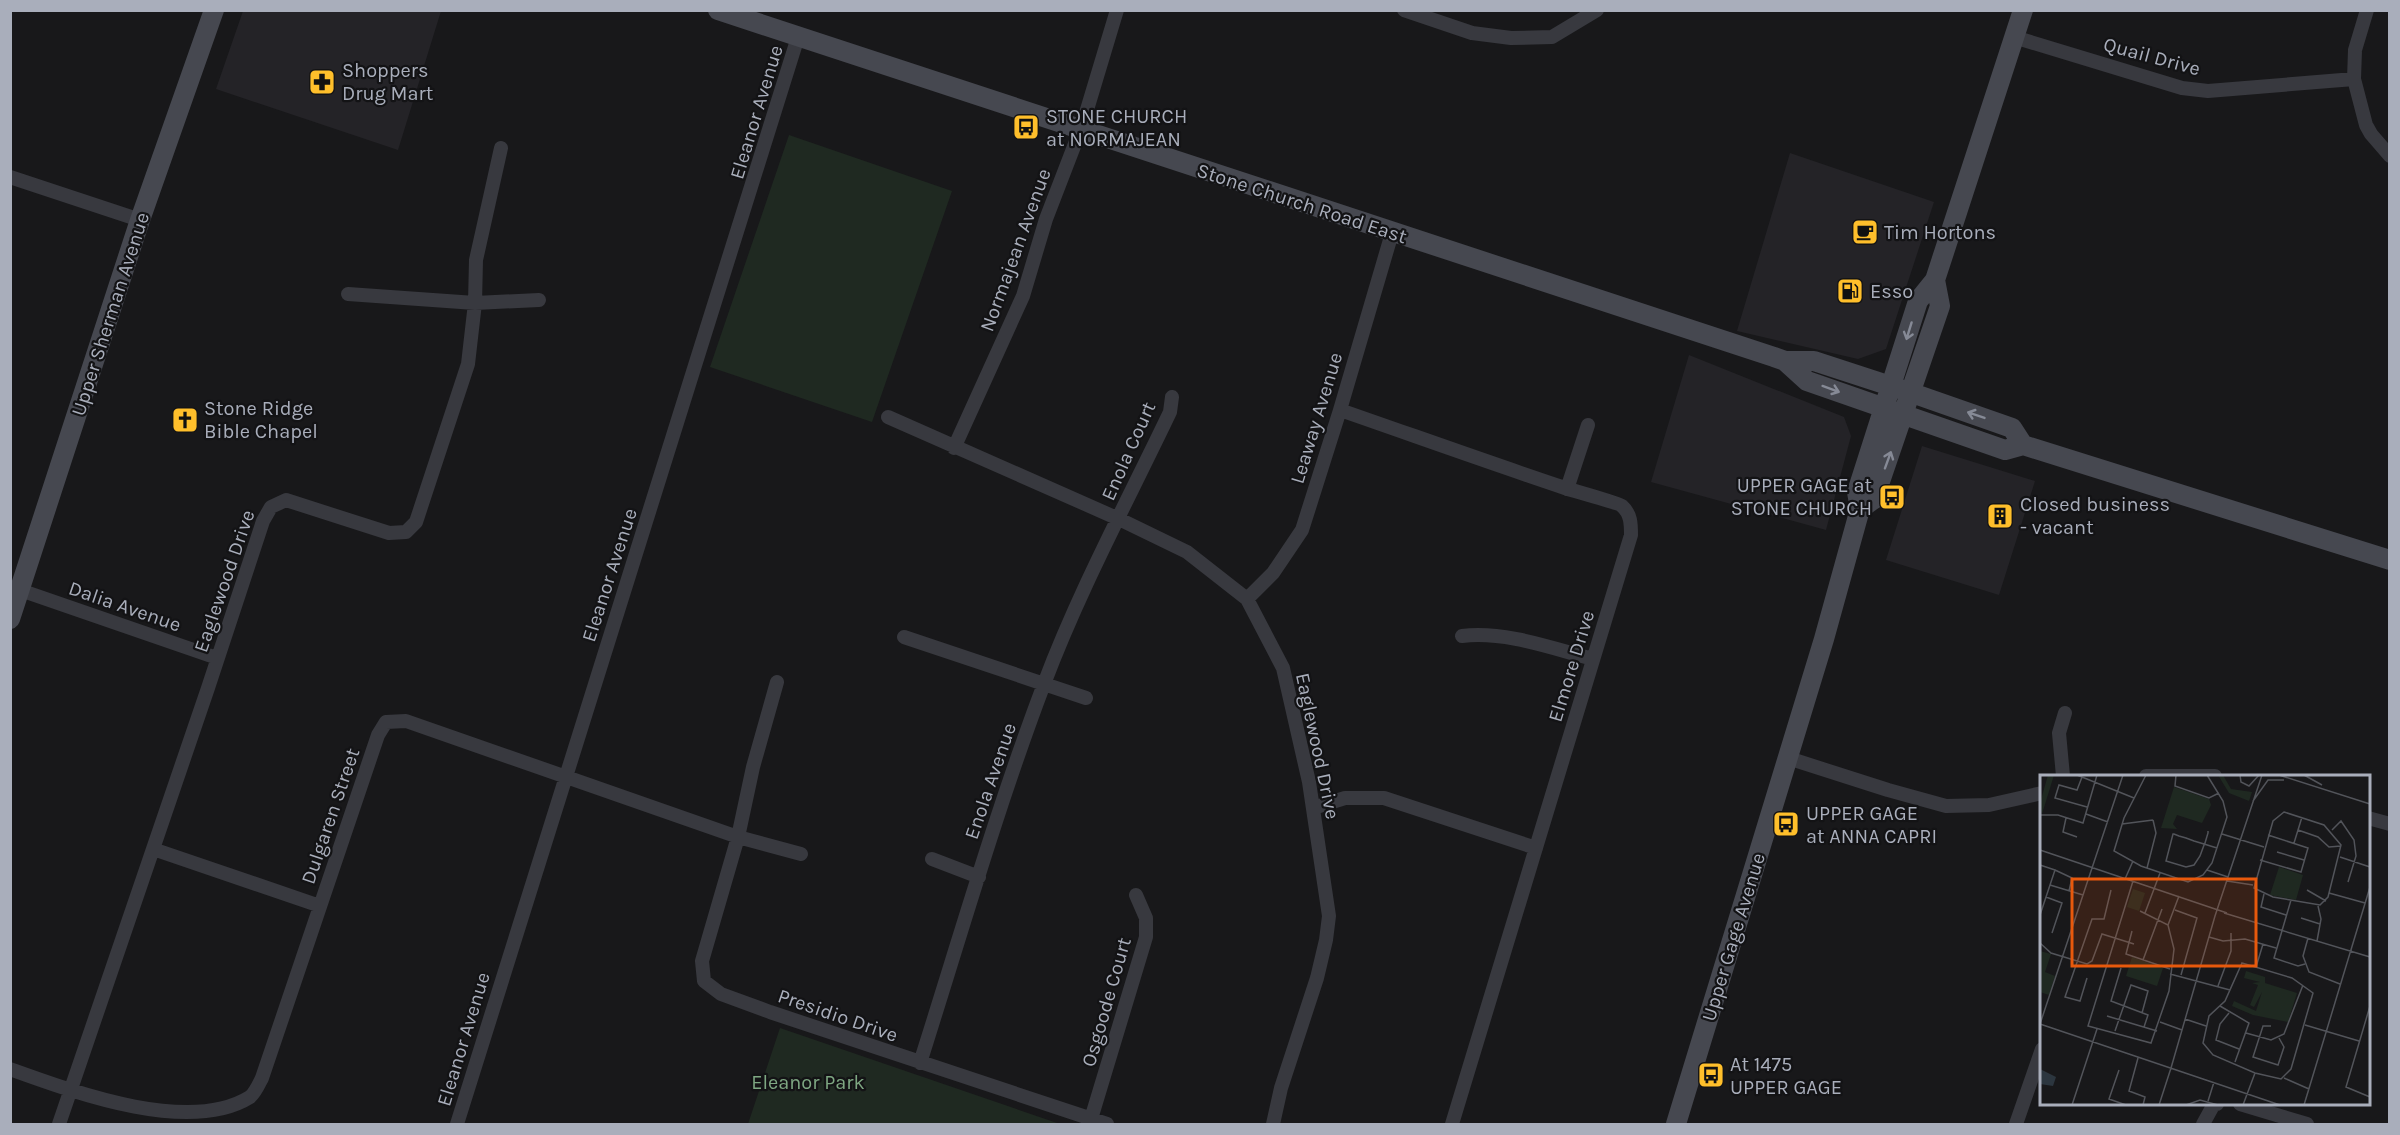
<svg xmlns="http://www.w3.org/2000/svg" width="2400" height="1135" font-family="Karla,sans-serif">
  <style>
    .built { fill: #242327 }
    .green { fill: #1f2921 }
    .lines { fill: none; stroke-linecap: round; stroke-linejoin: round }
    .minor { stroke: #38393f; stroke-width: 14 }
    .secondary { stroke: #464850; stroke-width: 20 }
    .oneway { stroke: #868a96 }
    .labels { text-anchor: middle; stroke-width: 4.5; stroke-linejoin: round; paint-order: stroke }
    .street-label { font-size: 20px; fill: #a9aebb; stroke: #131315 }
    .poi-label { font-size: 20px; fill: #a9aebb; stroke: #131315; text-anchor: start }
    .park-label { font-size: 20px; fill: #7ea782; stroke: #131315 }
    .inset-road { fill: none; stroke: #52545a; stroke-width: 1.5 }
    .view { fill: #e8590c; fill-opacity: 0.15; stroke: #e8590c; stroke-width: 3 }
    .inset-edge { fill: none; stroke: #a9aebb; stroke-width: 3 }
  </style>
  <rect width="100%" height="100%" fill="#18181a"/>
  <path class="built" d="M 243,11 L 441,11 L 398,150 L 216,89 Z
    M 1790,153 L 1934,202 L 1886,349 L 1858,359 L 1737,331 Z
    M 1689,355 L 1844,417 L 1851,436 L 1826,530 L 1651,482 Z
    M 1922,446 L 2035,481 L 1999,595 L 1886,560 Z"/>
  <path class="green" d="M 789,135 L 952,191 L 872,422 L 710,367 Z
    M 780,1028 L 1060,1124 L 748,1124 Z"/>
  <g class="lines">
    <path class="minor" d="M 1404,10 L 1472,33 L 1511,38 L 1552,37 L 1597,10
      M 2367,10 L 2355,50 L 2354,79 L 2366,125 L 2371,134 L 2390,156
      M 2014,37 L 2182,88 L 2208,91 L 2354,79
      M 10,177 L 140,220
      M 348,294 L 475,303 L 539,300
      M 1340,410 C 1415,436 1490,463 1565,488 C 1574,491 1619,503 1622,506 C 1631,514 1631,524 1631,535 L 1452,1124
      M 888,417 L 1119,519 L 1187,552 L 1247,599 L 1283,668 L 1309,782 L 1329,916 L 1326,940 L 1317,978 L 1281,1088 L 1273,1124
      M 954,448 L 1023,296 L 1046,219 L 1083,123 L 1117,10
      M 1567,489 L 1588,425
      M 20,590 L 217,658
      M 1247,599 L 1273,573 L 1302,530 L 1340,410 L 1392,233
      M 1462,636 C 1506,631 1551,648 1593,659
      M 904,637 L 1086,698
      M 777,682 L 753,767 L 738,837 L 702,961 L 704,981 L 721,994 L 770,1012 L 1107,1124
      M 1788,758 L 1888,790 L 1946,806 L 1989,805 L 2042,793
      M 2063,776 L 2059,733 L 2065,713
      M 2146,776 L 2215,776
      M 1313,808 L 1345,798 L 1384,798 L 1536,848
      M 2368,818 L 2390,824
      M 153,849 L 320,906
      M 932,859 L 979,877
      M 920,1063 C 960,937 997,808 1044,684 C 1079,591 1127,502 1170,412 L 1172,397
      M 10,1069 C 74,1092 189,1135 250,1097 C 255,1093 259,1084 262,1078 L 378,735 L 386,722 L 406,721 L 738,837 L 801,854
      M 2240,1104 L 2307,1124
      M 1091,1119 L 1146,937 L 1146,918 L 1136,895
      M 59,1124 L 208,688 L 263,521 L 271,507 L 286,500 L 389,533 L 406,532 L 416,522 L 468,364 L 475,303 L 476,260 L 501,148
      M 457,1124 C 569,761 687,400 798,37
      M 2016,1124 L 2042,1049
      M 2203,1124 L 2214,1104 L 2217,1104"/>
    <path class="secondary" d="M 718,10 L 1774,357 L 1785,361 L 1807,381 L 2005,450 L 2023,445 L 2390,560
      M 1785,361 L 1814,361 L 1912,393 L 2012,428 L 2023,445
      M 1860,509 L 1874,499 L 1940,306 L 1935,280
      M 10,619 L 140,220 L 214,10
      M 1676,1124 L 1824,639 L 1860,509 L 1857,492 L 1918,301 L 1935,280 L 2023,10"/>
  </g>
  <defs><path id="oneway-shaft" d="M-6 0H5M1.5-3L5.5 0L1.5 3" fill="none" stroke-width="1.6" stroke-linecap="round" stroke-linejoin="round" transform="scale(1.5)"/></defs>
  <g class="oneway">
    <use href="#oneway-shaft" transform="translate(1909 331) rotate(107)"/>
    <use href="#oneway-shaft" transform="translate(1831 389) rotate(20)"/>
    <use href="#oneway-shaft" transform="translate(1976 415) rotate(-161)"/>
    <use href="#oneway-shaft" transform="translate(1888 460) rotate(-70)"/>
  </g>
  <defs>
    <symbol id="pharmacy-square" viewBox="-11 -11 22 22"><rect x="-9" y="-9" width="18" height="18" rx="4" fill="#ffbf2b" stroke="#131315"/><path d="M-2-6h4v4h4v4h-4v4h-4v-4h-4v-4h4Z" fill="#111"/></symbol>
    <symbol id="bus-square" viewBox="-11 -11 22 22"><rect x="-9" y="-9" width="18" height="18" rx="4" fill="#ffbf2b" stroke="#131315"/><path d="M-5-6H5V4H4V6H2V4H-2V6H-4V4H-5ZM-3.5-4V0h7V-4ZM-3.5 1.2v1.5H-2V1.2ZM2 1.2v1.5H3.5V1.2Z" fill="#111"/></symbol>
    <symbol id="cafe-square" viewBox="-11 -11 22 22"><rect x="-9" y="-9" width="18" height="18" rx="4" fill="#ffbf2b" stroke="#131315"/><path d="M-5.5-4.5H6V0H3Q3 3.5 0 3.5H-2.5Q-5.5 3.5-5.5 0ZM3-3.2v2h1.7v-2ZM-6 4.5H4V6H-6Z" fill="#111"/></symbol>
    <symbol id="fuel-square" viewBox="-11 -11 22 22"><rect x="-9" y="-9" width="18" height="18" rx="4" fill="#ffbf2b" stroke="#131315"/><path d="M-5.5-6h7V0h2V4h1.3V-2.5L3-4.5l.8-.8L6-3V5H2.5V1h-1V6h-7ZM-4.2-4.7v3.2H.2V-4.7Z" fill="#111"/></symbol>
    <symbol id="church-square" viewBox="-11 -11 22 22"><rect x="-9" y="-9" width="18" height="18" rx="4" fill="#ffbf2b" stroke="#131315"/><path d="M-1.2-6h2.4v3.5h3.3v2.4h-3.3V6h-2.4V-.1h-3.3v-2.4h3.3Z" fill="#111"/></symbol>
    <symbol id="building-square" viewBox="-11 -11 22 22"><rect x="-9" y="-9" width="18" height="18" rx="4" fill="#ffbf2b" stroke="#131315"/><path d="M-4-6H4V6H1V3H-1V6H-4ZM-2.5-4.3h1.7v1.8h-1.7ZM.8-4.3h1.7v1.8H.8ZM-2.5-1h1.7V.8h-1.7ZM.8-1h1.7V.8H.8Z" fill="#111"/></symbol>
  </defs>
  <g fill-rule="evenodd">
    <use href="#pharmacy-square" x="307" y="67" width="30" height="30"/>
    <use href="#bus-square" x="1011" y="112" width="30" height="30"/>
    <use href="#cafe-square" x="1850" y="217" width="30" height="30"/>
    <use href="#fuel-square" x="1835" y="276" width="30" height="30"/>
    <use href="#church-square" x="170" y="405" width="30" height="30"/>
    <use href="#bus-square" x="1877" y="482" width="30" height="30"/>
    <use href="#building-square" x="1985" y="501" width="30" height="30"/>
    <use href="#bus-square" x="1771" y="809" width="30" height="30"/>
    <use href="#bus-square" x="1696" y="1060" width="30" height="30"/>
  </g>
  <g class="labels">
    <g class="street-label">
      <text transform="translate(2152 56) rotate(15)" y="7">Quail Drive</text>
      <text transform="translate(756 112) rotate(-73)" y="7">Eleanor Avenue</text>
      <text transform="translate(1302 203) rotate(18)" y="7">Stone Church Road East</text>
      <text transform="translate(1015 250) rotate(-70)" y="7">Normajean Avenue</text>
      <text transform="translate(110 314) rotate(-72)" y="7">Upper Sherman Avenue</text>
      <text transform="translate(1316 418) rotate(-73)" y="7">Leaway Avenue</text>
      <text transform="translate(1128 451) rotate(-66)" y="7">Enola Court</text>
      <text transform="translate(609 575) rotate(-72)" y="7">Eleanor Avenue</text>
      <text transform="translate(224 581) rotate(-71)" y="7">Eaglewood Drive</text>
      <text transform="translate(125 606) rotate(19)" y="7">Dalia Avenue</text>
      <text transform="translate(1571 666) rotate(-73)" y="7">Elmore Drive</text>
      <text transform="translate(1318 746) rotate(78)" y="7">Eaglewood Drive</text>
      <text transform="translate(990 781) rotate(-71)" y="7">Enola Avenue</text>
      <text transform="translate(330 816) rotate(-71)" y="7">Dulgaren Street</text>
      <text transform="translate(1733 937) rotate(-73)" y="7">Upper Gage Avenue</text>
      <text transform="translate(1106 1002) rotate(-74)" y="7">Osgoode Court</text>
      <text transform="translate(838 1015) rotate(19)" y="7">Presidio Drive</text>
      <text transform="translate(463 1039) rotate(-73)" y="7">Eleanor Avenue</text>
    </g>
    <g class="poi-label">
      <text x="342" y="77">Shoppers<tspan x="342" dy="23">Drug Mart</tspan></text>
      <text x="1046" y="123">STONE CHURCH<tspan x="1046" dy="23">at NORMAJEAN</tspan></text>
      <text x="1884" y="239">Tim Hortons</text>
      <text x="1870" y="298">Esso</text>
      <text x="204" y="415">Stone Ridge<tspan x="204" dy="23">Bible Chapel</tspan></text>
      <text x="1872" y="492" text-anchor="end">UPPER GAGE at<tspan x="1872" dy="23">STONE CHURCH</tspan></text>
      <text x="2020" y="511">Closed business<tspan x="2020" dy="23">- vacant</tspan></text>
      <text x="1806" y="820">UPPER GAGE<tspan x="1806" dy="23">at ANNA CAPRI</tspan></text>
      <text x="1730" y="1071">At 1475<tspan x="1730" dy="23">UPPER GAGE</tspan></text>
    </g>
    <g class="park-label">
      <text x="808" y="1089">Eleanor Park</text>
    </g>
  </g>
  <g transform="translate(2040 775)">
    <rect width="330" height="330" fill="#18181a"/>
    <path d="M 8,0 L 14,0 L 2,39 L 0,28 ZM 178,0 L 183,0 L 191,14 L 212,17 L 209,26 L 189,18 ZM 134,12 L 169,24 L 171,30 L 162,48 L 137,40 L 133,49 L 137,54 L 121,53 ZM 239,92 L 263,100 L 256,125 L 230,120 ZM 93,114 L 105,118 L 99,136 L 87,132 ZM 0,176 L 11,179 L 5,197 L 15,201 L 9,220 L 0,217 ZM 92,182 L 123,193 L 117,211 L 86,201 ZM 206,196 L 225,202 L 225,208 L 257,218 L 248,247 L 213,240 L 192,231 L 194,226 L 216,236 L 222,217 L 214,232 L 210,230 L 218,210 L 212,208 L 220,207 L 204,203 Z" fill="#1f2921"/>
    <path d="M 0,294 L 16,302 L 13,311 L 0,309 Z" fill="#2c363f"/>
    <path class="inset-road" d="M 37,0 L 94,23M 106,0 L 84,43 L 74,76 L 101,91 L 148,107 L 163,100 L 172,88 L 187,42 L 183,26 L 167,0M 136,0 L 135,11 L 169,23 L 179,18M 200,0 L 201,7 L 209,11 L 219,0M 239,0 L 330,29M 264,0 L 282,10M 42,2 L 37,15 L 19,10 L 15,23 L 47,32M 213,26 L 228,5 L 244,5M 244,37 L 284,50 L 301,70 L 288,122 L 280,130 L 233,122 L 214,113 L 233,46 ZM 46,39 L 68,47M 0,40 L 18,40 L 43,48 L 57,0M 26,43 L 23,57 L 37,62M 82,49 L 113,45M 258,55 L 278,62 L 289,72 L 301,71M 292,55 L 301,46 L 314,65 L 316,81 L 308,107M 168,56 L 168,58 L 165,68 L 164,69 L 164,70 L 160,81 L 154,90 L 146,92 L 126,86 L 133,59 L 134,59 L 139,61 L 146,63 L 154,66 L 164,69 L 177,73M 182,59 L 224,72M 254,68 L 262,42M 0,75 L 187,138M 237,77 L 264,85M 300,82 L 330,92M 220,85 L 261,97 L 268,73 L 228,60M 0,90 L 15,95 L 0,140M 107,93 L 116,58 L 113,45M 15,95 L 32,103 L 29,116M 167,95 L 188,102M 85,104 L 93,86M 93,106 L 48,251 L 111,268 L 129,216 L 134,174 L 128,150 L 100,136M 187,106 L 213,110M 10,110 L 43,120M 267,115 L 286,126M 289,118 L 325,128M 224,119 L 221,132 L 246,140M 6,122 L 22,128 L 12,158M 251,125 L 234,183 L 258,191 L 265,189M 135,135 L 157,143 L 141,200M 105,138 L 120,98M 184,138 L 330,182M 261,143 L 280,149M 128,150 L 139,121M 92,156 L 86,179 L 130,194M 169,162 L 183,166 L 205,164 L 236,173M 268,163 L 263,181 L 269,197 L 300,209M 277,166 L 281,144 L 278,131M 0,168 L 11,178 L 47,189 L 52,186 L 62,159 L 94,169M 103,185 L 122,134M 202,188 L 252,203 L 273,218 L 251,294 L 241,304 L 215,298 L 173,280 L 163,268 L 169,241 L 185,226 ZM 216,192 L 223,169M 81,193 L 71,226 L 108,240 L 104,252M 130,199 L 190,215M 47,203 L 40,226 L 25,222 L 52,144 L 64,144 L 71,115M 178,211 L 191,176 L 191,158M 180,231 L 209,248 L 195,287M 330,231 L 306,312 L 330,322M 189,238 L 180,249 L 176,265 L 199,274M 67,241 L 117,256M 145,244 L 166,251M 120,247 L 142,255M 0,249 L 83,0M 0,249 L 240,330M 265,250 L 319,266M 231,251 L 223,251 L 213,282 L 238,290 L 244,272 L 239,263M 75,256 L 91,210 L 108,216 L 102,238M 206,258 L 231,265 L 244,259 L 263,210M 98,283 L 89,316 L 105,322 L 103,330M 131,293 L 175,141 L 222,0M 79,295 L 69,324 L 86,330M 244,303 L 269,314M 168,326 L 174,307M 32,330 L 57,254M 119,330 L 131,293M 146,330 L 160,325 L 178,330M 203,330 L 215,298M 264,330 L 330,112"/>
    <path class="view" d="M 32,104 L 216,104 L 216,191 L 32,191 Z"/>
    <rect width="330" height="330" class="inset-edge"/>
  </g>
  <rect width="2400" height="1135" fill="none" stroke="#a9aebb" stroke-width="24"/>
</svg>
